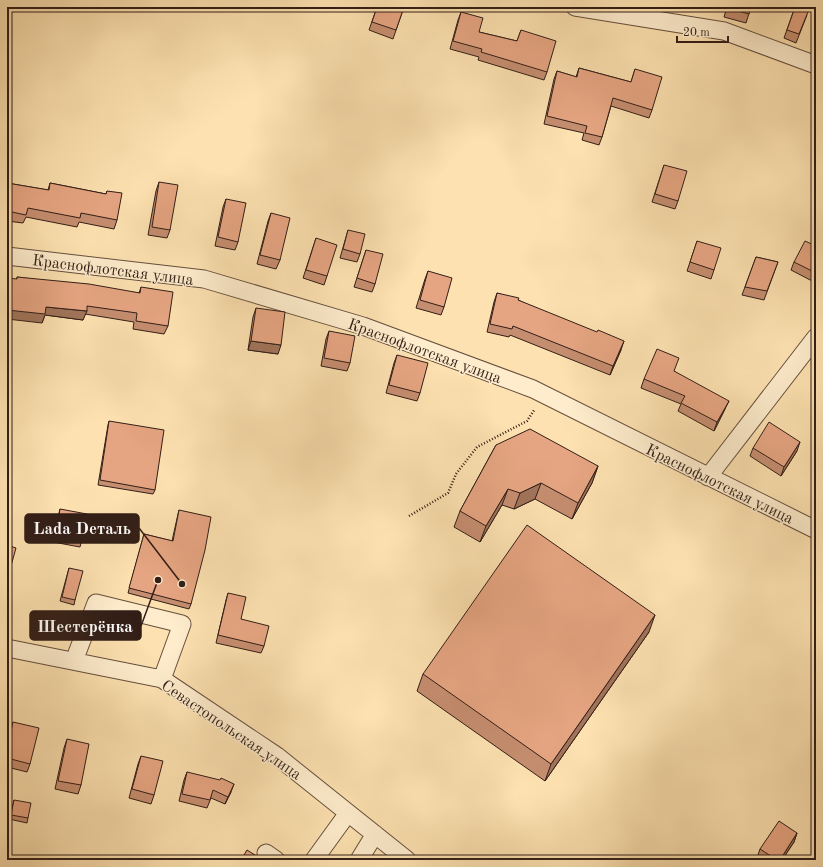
<svg xmlns="http://www.w3.org/2000/svg" width="823" height="867" font-family="'Old Standard TT',serif">
  <style>
    .lines { fill: none; stroke-linecap: round; stroke-linejoin: round }
    .minor-casing { stroke: #654f3d; stroke-width: 19 }
    .path { stroke: #321e17; stroke-width: 2.5; stroke-dasharray: 1 2; stroke-linecap: butt }
    .minor { stroke: #feeccc; stroke-width: 17 }
    .wall { fill: #c68e70; stroke: #321e17 }
    .shaded-wall { fill: #a1745b; stroke: #321e17 }
    .building { fill: #e6a582; stroke: #321e17 }
    .labels { text-anchor: middle; stroke-width: 3; stroke-linejoin: round; paint-order: stroke }
    .street-label { font-size: 16px; fill: #321e17; stroke: #feeccc }
    .leader { fill: none; stroke: #321e17; stroke-width: 1.5 }
    .callout-dot { fill: #321e17; stroke: #feeccc; stroke-width: 1.5 }
    .callout { fill: #321e17; stroke: #321e17; stroke-width: 1.5 }
    .callout-label { font-size: 17px; text-anchor: middle; font-weight: bold; fill: #fff }
  </style>
  <rect width="100%" height="100%" fill="#fde1b0"/>
  <filter id="stains"><feTurbulence type="fractalNoise" baseFrequency=".005" numOctaves="4"/><feColorMatrix values="0 0 0 0 .2 0 0 0 0 .09 0 0 0 0 .02 0 0 0 .5 -.17"/></filter>
  <radialGradient id="worn" r=".72"><stop offset=".6" stop-color="#630" stop-opacity="0"/><stop offset="1" stop-color="#630" stop-opacity=".3"/></radialGradient>
  <g class="lines">
    <defs>
      <path id="minor" d="M 575,7 L 724,31 L 816,65
        M 7,256 L 204,279 L 363,326 L 533,389 L 816,530
        M 708,477 L 816,337
        M 7,648 L 162,679 L 277,756 L 407,860
        M 74,661 L 96,603 L 182,624 L 162,679
        M 266,853 L 276,860
        M 314,860 L 348,813
        M 359,860 L 375,834"/>
    </defs>
    <use href="#minor" class="minor-casing"/>
    <path class="path" d="M 409,516 L 448,493 L 456,474 L 477,447 L 527,421 L 535,409"/>
    <use href="#minor" class="minor"/>
  </g>
  <path class="wall" d="M 377,7 L 404,7 L 393,39 L 369,30 Z
    M 727,7 L 751,7 L 746,23 L 724,17 Z
    M 795,7 L 807,15 L 796,43 L 784,38 Z
    M 461,12 L 479,32 L 517,41 L 521,30 L 547,72 L 544,80 L 478,60 L 479,57 L 450,49 L 458,20 Z
    M 579,68 L 631,82 L 635,69 L 652,110 L 649,118 L 611,106 L 602,137 L 599,145 L 582,140 L 584,133 L 544,124 L 554,79 L 557,71 L 576,77 Z
    M 664,165 L 678,201 L 675,209 L 652,202 Z
    M 159,182 L 170,230 L 167,238 L 148,235 L 156,191 Z
    M 7,183 L 48,190 L 50,183 L 106,194 L 107,191 L 117,220 L 114,229 L 79,222 L 77,227 L 26,217 L 23,223 L 7,221 Z
    M 226,199 L 238,242 L 235,250 L 215,246 L 223,207 Z
    M 271,213 L 280,260 L 276,269 L 257,264 L 268,221 Z
    M 348,230 L 360,254 L 357,262 L 340,258 Z
    M 316,238 L 327,276 L 324,285 L 303,278 Z
    M 697,241 L 714,270 L 711,279 L 687,271 Z
    M 816,246 L 816,283 L 791,270 L 794,262 Z
    M 366,250 L 375,284 L 372,292 L 354,287 Z
    M 756,257 L 778,262 L 764,300 L 742,295 Z
    M 428,271 L 444,307 L 441,315 L 416,308 L 425,279 Z
    M 17,277 L 139,293 L 141,287 L 168,326 L 164,334 L 133,329 L 134,322 L 85,314 L 83,320 L 45,315 L 42,323 L 17,279 Z
    M 497,293 L 518,300 L 621,350 L 610,375 L 510,335 L 509,337 L 487,332 L 494,302 Z
    M 256,308 L 278,354 L 248,350 L 253,317 Z
    M 329,331 L 350,363 L 347,371 L 321,366 L 326,339 Z
    M 397,355 L 420,393 L 417,401 L 386,393 L 394,363 Z
    M 674,371 L 725,409 L 714,431 L 678,411 L 681,404 L 641,388 L 644,379 Z
    M 109,421 L 155,490 L 153,494 L 98,485 L 108,425 Z
    M 496,445 L 598,466 L 592,483 L 572,519 L 535,499 L 514,509 L 502,505 L 480,542 L 454,527 L 460,511 Z
    M 753,448 L 797,451 L 781,476 L 750,456 Z
    M 60,509 L 81,543 L 80,547 L 53,542 L 59,513 Z
    M 179,510 L 191,604 L 189,609 L 128,593 L 144,534 L 172,541 L 178,514 Z
    M 7,545 L 9,573 L 8,577 L 7,577 Z
    M 69,568 L 75,600 L 74,605 L 60,601 Z
    M 228,593 L 241,619 L 264,646 L 261,653 L 216,643 L 226,600 Z
    M 649,632 L 545,781 L 417,691 L 423,674 Z
    M 13,722 L 30,764 L 27,772 L 7,767 L 7,743 L 10,731 Z
    M 67,739 L 81,785 L 78,794 L 55,789 L 64,748 Z
    M 141,756 L 154,795 L 151,804 L 129,798 L 138,764 Z
    M 187,772 L 231,792 L 225,804 L 211,798 L 207,808 L 179,801 L 184,780 Z
    M 14,800 L 28,818 L 27,823 L 9,819 Z
    M 797,833 L 794,842 L 782,860 L 761,860 L 757,858 L 760,849 Z"/>
  <path class="shaded-wall" d="M 46,307 L 87,311 L 83,320 L 45,315 L 42,323 L 7,319 L 7,310 Z
    M 251,341 L 281,345 L 278,354 L 248,350 Z
    M 624,341 L 621,350 L 610,375 L 613,366 Z
    M 729,401 L 714,431 L 717,422 Z
    M 800,442 L 797,451 L 781,476 L 784,467 Z
    M 598,466 L 592,483 L 572,519 L 578,503 Z
    M 541,483 L 535,499 L 514,509 L 520,493 Z
    M 508,489 L 502,505 L 480,542 L 486,526 Z
    M 655,615 L 649,632 L 545,781 L 551,764 Z
    M 234,784 L 231,792 L 225,804 L 228,797 Z
    M 797,833 L 794,842 L 782,860 L 780,860 Z"/>
  <path class="building" d="M 377,7 L 404,7 L 396,30 L 372,22 Z
    M 727,7 L 751,7 L 749,14 L 727,8 Z
    M 795,7 L 810,7 L 799,34 L 787,30 Z
    M 461,12 L 483,18 L 479,32 L 517,41 L 521,30 L 556,41 L 547,72 L 481,52 L 482,49 L 453,41 Z
    M 579,68 L 631,82 L 635,69 L 662,77 L 652,110 L 613,98 L 602,137 L 585,133 L 587,126 L 547,116 L 557,71 L 577,77 Z
    M 664,165 L 687,171 L 678,201 L 655,194 Z
    M 159,182 L 178,185 L 170,230 L 152,227 Z
    M 7,183 L 49,190 L 50,183 L 106,194 L 107,191 L 122,193 L 117,220 L 81,213 L 80,218 L 28,208 L 26,215 L 7,211 Z
    M 226,199 L 246,203 L 238,242 L 218,237 Z
    M 271,213 L 290,218 L 280,260 L 260,255 Z
    M 348,230 L 365,234 L 360,254 L 343,249 Z
    M 316,238 L 337,245 L 327,276 L 306,270 Z
    M 697,241 L 721,248 L 714,270 L 690,262 Z
    M 805,241 L 816,246 L 816,273 L 794,262 Z
    M 366,250 L 383,254 L 375,284 L 357,278 Z
    M 756,257 L 778,262 L 767,291 L 745,287 Z
    M 428,271 L 452,278 L 444,307 L 420,300 Z
    M 17,277 L 89,284 L 140,293 L 141,287 L 173,292 L 168,326 L 136,321 L 137,313 L 87,306 L 87,311 L 46,307 L 45,314 L 7,310 L 7,278 L 17,279 Z
    M 497,293 L 519,298 L 518,300 L 597,332 L 598,330 L 624,341 L 613,366 L 513,326 L 512,329 L 490,324 Z
    M 256,308 L 285,312 L 281,345 L 251,341 Z
    M 329,331 L 355,336 L 350,363 L 324,358 Z
    M 657,349 L 679,358 L 674,371 L 729,401 L 717,422 L 681,403 L 685,396 L 644,379 Z
    M 397,355 L 428,363 L 420,393 L 389,385 Z
    M 109,421 L 164,430 L 155,490 L 100,480 Z
    M 769,422 L 800,442 L 784,467 L 753,448 Z
    M 530,429 L 598,466 L 578,503 L 541,483 L 520,493 L 508,489 L 486,526 L 460,511 L 496,445 Z
    M 60,509 L 87,514 L 81,543 L 55,538 Z
    M 179,510 L 211,517 L 205,550 L 191,604 L 129,588 L 144,534 L 173,541 Z
    M 527,525 L 655,615 L 551,764 L 423,674 Z
    M 7,545 L 16,548 L 9,573 L 7,572 Z
    M 69,568 L 83,571 L 75,600 L 62,597 Z
    M 228,593 L 246,597 L 241,619 L 269,626 L 264,646 L 218,635 Z
    M 13,722 L 39,728 L 30,764 L 7,758 L 7,748 Z
    M 67,739 L 89,744 L 81,785 L 58,781 Z
    M 141,756 L 163,761 L 154,795 L 132,789 Z
    M 187,772 L 220,780 L 221,778 L 234,784 L 228,797 L 213,790 L 210,800 L 182,794 Z
    M 14,800 L 31,803 L 28,818 L 11,815 Z
    M 779,821 L 797,833 L 780,860 L 777,860 L 760,849 Z
    M 247,850 L 263,860 L 241,860 Z"/>
  <g class="labels">
    <g class="street-label">
      <text transform="translate(113 269) rotate(7)" y="6">Краснофлотская улица</text>
      <text transform="translate(425 350) rotate(20)" y="6">Краснофлотская улица</text>
      <text transform="translate(720 483) rotate(26)" y="6">Краснофлотская улица</text>
      <text transform="translate(232 729) rotate(34)" y="6">Севастопольская улица</text>
    </g>
  </g>
  <path class="leader" d="M182 584L139 528M158 580L141 626"/>
  <g class="callout-dot">
    <circle cx="182" cy="584" r="4"/>
    <circle cx="158" cy="580" r="4"/>
  </g>
  <g class="callout">
    <rect x="25" y="514" width="114" height="29" rx="4"/>
    <rect x="30" y="611" width="111" height="29" rx="4"/>
  </g>
  <g class="callout-label">
    <text x="82" y="534">Lada Dеталь</text>
    <text x="85" y="632">Шестерёнка</text>
  </g>
  <rect width="823" height="867" fill="none" stroke="#fde1b0" stroke-width="24"/>
  <rect x="8" y="8" width="807" height="851" fill="none" stroke="#321e17" stroke-width="2"/>
  <rect x="12" y="12" width="799" height="843" fill="none" stroke="#321e17"/>
  <path d="M677 36v6h51v-6" fill="none" stroke="#321e17" stroke-width="2"/>
  <text x="683" y="36" font-size="12" fill="#321e17" stroke="#feeccc" stroke-width="3" paint-order="stroke">20 m</text>
  <rect width="100%" height="100%" filter="url(#stains)"/>
  <rect width="100%" height="100%" fill="url(#worn)"/>
</svg>
